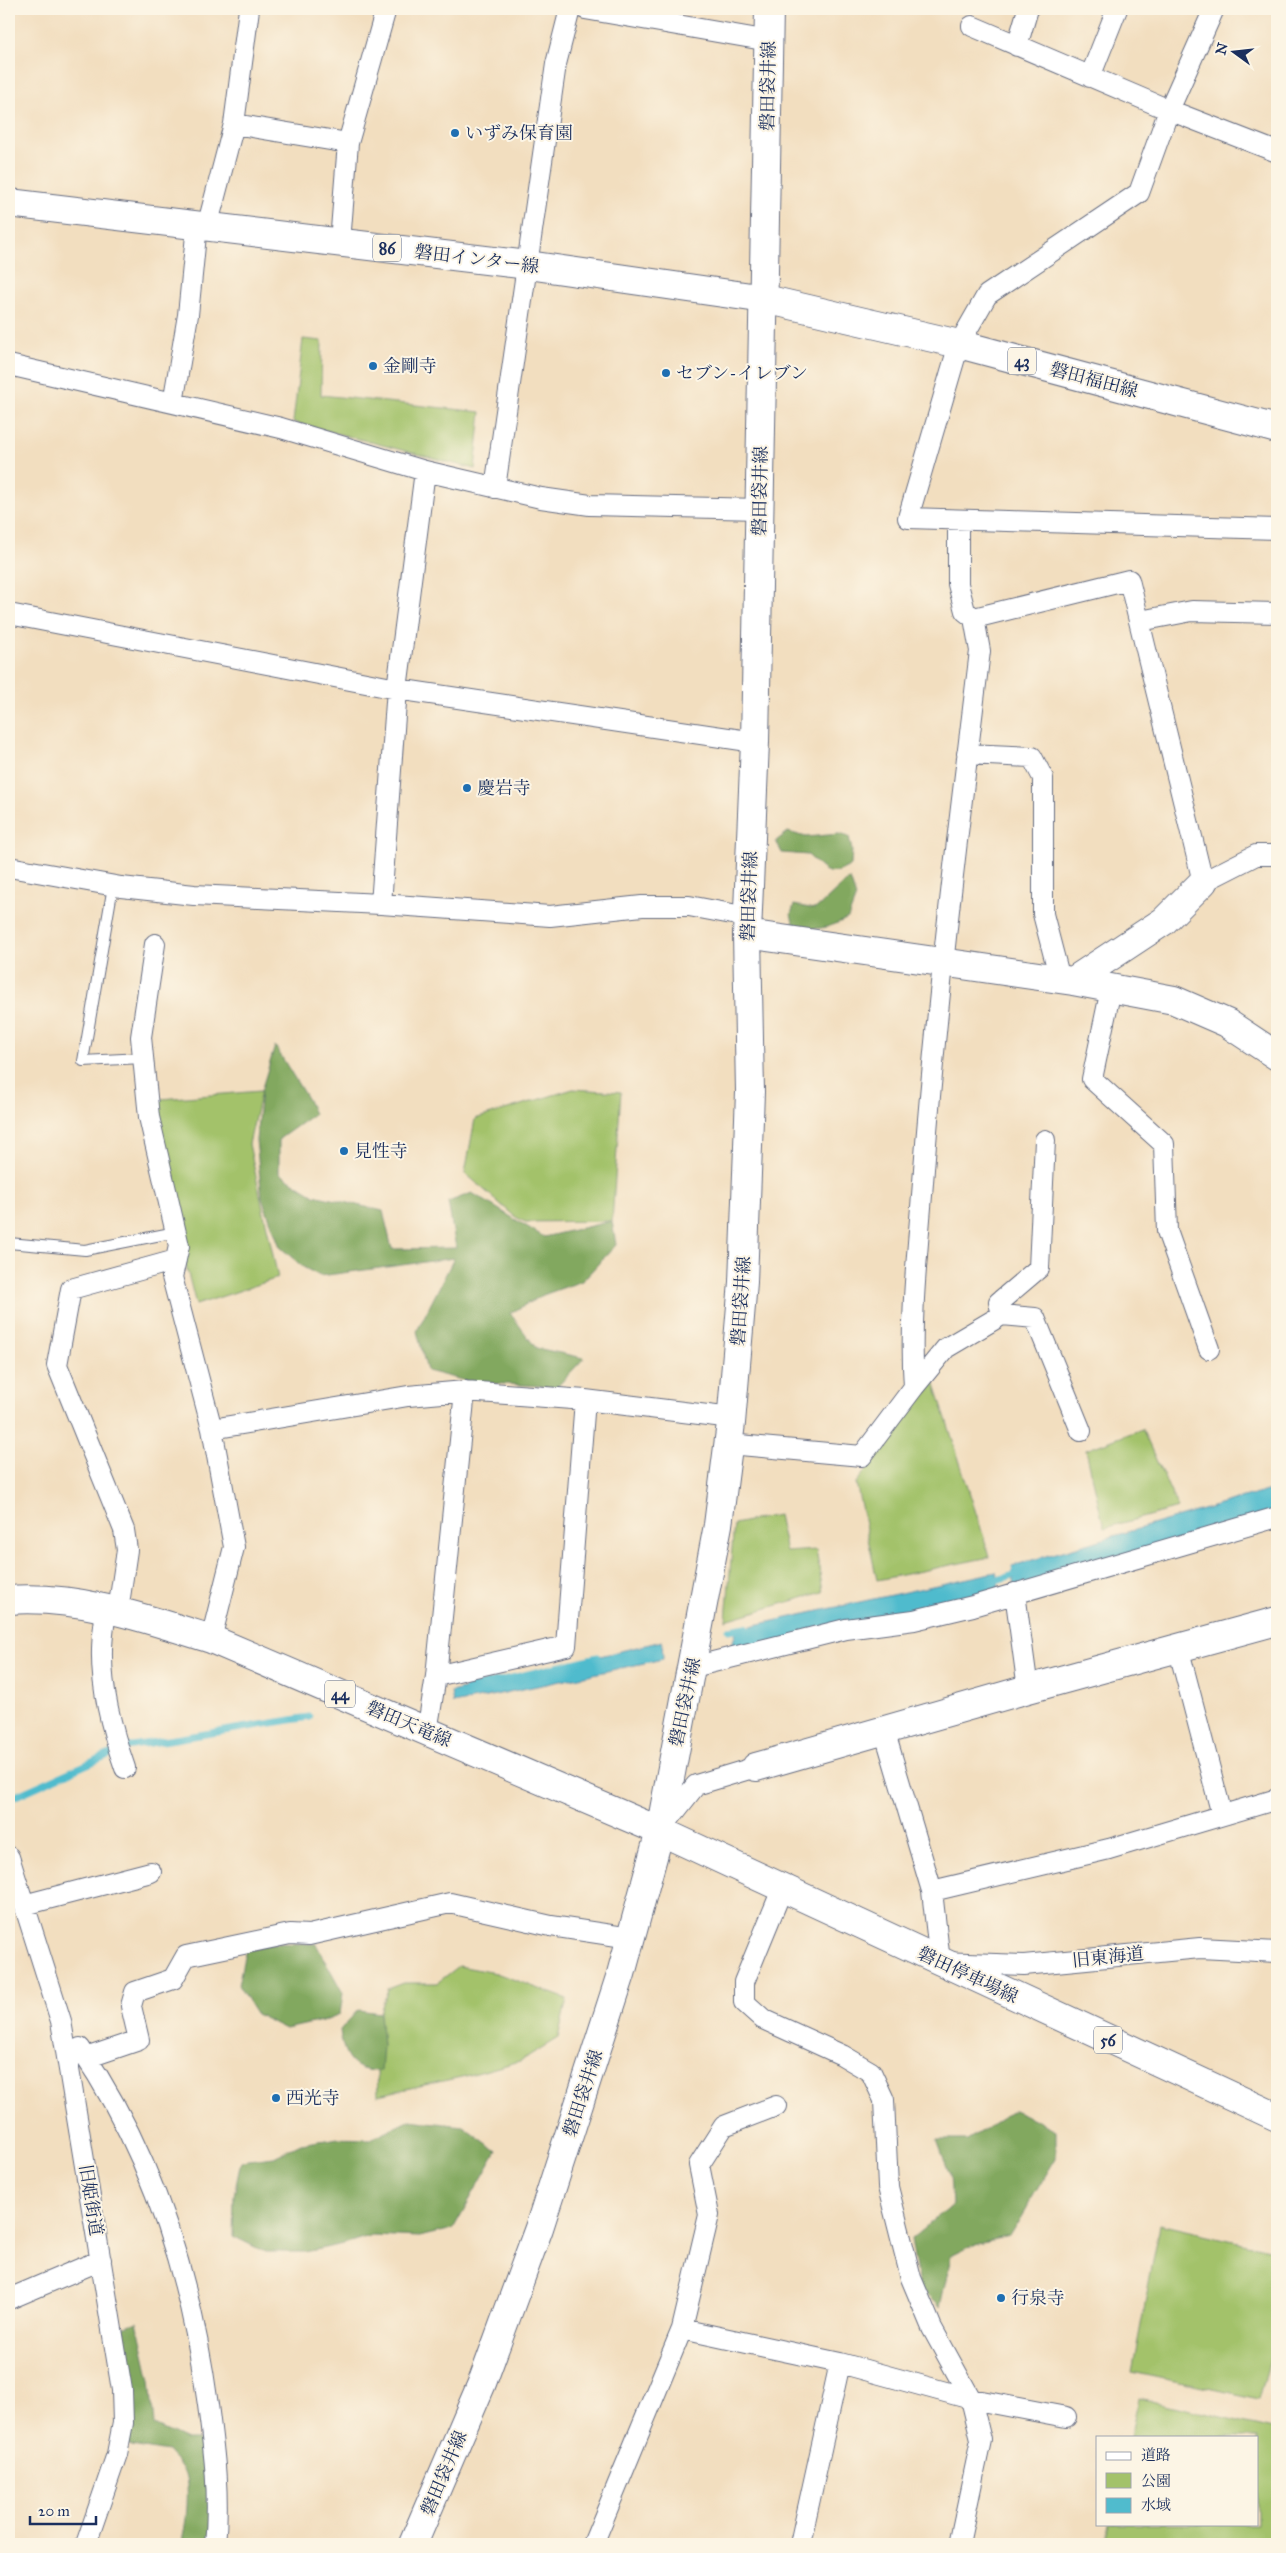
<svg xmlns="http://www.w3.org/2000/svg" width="1286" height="2553" font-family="'IM FELL Great Primer','Noto Serif JP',serif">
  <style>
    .green { fill: #a3c26a; stroke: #5f7864 }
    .forest { fill: #82a85e; stroke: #4e6c5e }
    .water { fill: #50bbcd; stroke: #367596 }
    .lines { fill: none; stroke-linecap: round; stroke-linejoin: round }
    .stream { stroke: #50bbcd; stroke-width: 7 }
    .lane-casing { stroke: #666c80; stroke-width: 12 }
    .street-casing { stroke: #666c80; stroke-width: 22 }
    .secondary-casing { stroke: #666c80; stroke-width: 30 }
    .primary-casing { stroke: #666c80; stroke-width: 30 }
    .lane { stroke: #fff; stroke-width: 10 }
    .street { stroke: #fff; stroke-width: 20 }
    .secondary { stroke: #fff; stroke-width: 28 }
    .primary { stroke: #fff; stroke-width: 28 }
    .poi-dot { fill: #1f6fb2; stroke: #fcf5e5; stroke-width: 2 }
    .labels { text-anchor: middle; stroke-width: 4; stroke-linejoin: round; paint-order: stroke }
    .shield { fill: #fcf5e5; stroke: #5e6a86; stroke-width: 1 }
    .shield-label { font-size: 16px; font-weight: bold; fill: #1b2f5e }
    .street-label { font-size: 18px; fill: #1b2f5e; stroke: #fcf5e5 }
    .poi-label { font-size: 18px; fill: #1b2f5e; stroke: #fcf5e5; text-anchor: start }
  </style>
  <rect width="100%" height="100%" fill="#fcf5e5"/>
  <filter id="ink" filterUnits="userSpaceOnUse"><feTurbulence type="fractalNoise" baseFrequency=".02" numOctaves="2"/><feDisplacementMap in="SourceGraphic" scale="10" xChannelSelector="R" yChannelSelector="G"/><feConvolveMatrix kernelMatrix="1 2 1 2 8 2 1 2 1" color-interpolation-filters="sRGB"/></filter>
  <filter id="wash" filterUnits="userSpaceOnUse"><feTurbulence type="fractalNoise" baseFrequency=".0096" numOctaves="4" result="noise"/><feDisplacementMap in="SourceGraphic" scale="20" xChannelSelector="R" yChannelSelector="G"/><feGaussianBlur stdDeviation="1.12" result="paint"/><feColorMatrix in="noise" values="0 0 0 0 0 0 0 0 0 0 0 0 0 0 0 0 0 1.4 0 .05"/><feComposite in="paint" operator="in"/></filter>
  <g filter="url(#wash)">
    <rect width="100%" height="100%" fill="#f2debf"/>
    <path class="green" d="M 303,339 L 322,341 L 321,395 L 481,412 L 475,469 L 293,422 Z
      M 573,1089 L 621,1092 L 612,1221 L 525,1222 L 514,1216 L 465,1173 L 475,1119 Z
      M 261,1091 L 249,1144 L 278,1278 L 196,1305 L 164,1179 L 148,1100 Z
      M 934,1381 L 990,1557 L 877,1580 L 856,1483 Z
      M 1142,1429 L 1178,1508 L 1104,1528 L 1086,1450 Z
      M 778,1515 L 786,1552 L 816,1550 L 823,1592 L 726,1620 L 734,1524 Z
      M 459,1966 L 496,1973 L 567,1999 L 558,2038 L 520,2061 L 466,2076 L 378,2095 L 375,2027 L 388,1989 L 404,1983 L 437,1983 Z
      M 1160,2224 L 1277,2251 L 1277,2335 L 1259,2399 L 1132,2372 Z
      M 1139,2398 L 1277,2430 L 1277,2544 L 1105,2544 L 1110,2524 L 1257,2524 L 1257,2437 L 1130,2437 Z"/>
    <path class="forest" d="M 788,832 L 806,837 L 839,834 L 849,837 L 852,850 L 851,865 C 828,879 826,872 808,855 L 782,853 L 776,841 Z
      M 850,879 L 856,897 L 848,918 C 829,928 816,932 794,925 L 791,914 L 794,905 L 815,909 C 828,900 837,888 850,879 Z
      M 275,1046 L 308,1100 L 314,1114 L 279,1139 L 279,1173 L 314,1195 L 383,1211 L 392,1249 L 456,1248 L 448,1202 L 472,1193 L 544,1237 L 612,1221 L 616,1245 L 582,1281 L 543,1295 L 510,1313 L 536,1348 L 584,1358 L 557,1387 L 470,1382 L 427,1371 L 417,1331 L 454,1258 L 320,1276 L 303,1267 L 280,1247 L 262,1198 L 256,1140 L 261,1091 Z
      M 247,1943 L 316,1944 L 343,1993 L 340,2014 L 322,2021 L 286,2029 L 256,2014 L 238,1985 Z
      M 358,2010 L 380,2013 L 383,2045 L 381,2071 C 352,2072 343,2057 340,2030 Z
      M 1015,2110 L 1056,2130 L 1056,2158 L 1009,2236 L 978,2243 L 951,2256 L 940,2307 L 919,2286 L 911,2239 L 952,2205 L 950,2175 L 937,2140 L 967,2140 Z
      M 410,2120 L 463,2126 L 497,2151 L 453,2229 L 419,2237 L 372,2235 L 344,2244 L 305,2252 L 265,2252 L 233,2236 L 234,2195 L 241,2161 L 274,2157 L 301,2144 L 338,2138 L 370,2139 Z
      M 137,2322 L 150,2380 L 154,2425 L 186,2440 L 199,2440 L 216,2483 L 214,2544 L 181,2544 C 186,2530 190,2488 185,2474 C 183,2467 173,2458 168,2452 L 119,2444 L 121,2328 Z"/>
    <path class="water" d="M 1277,1488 L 1277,1512 L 1015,1587 L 1012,1566 Z
      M 996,1572 L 1001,1598 L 730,1651 L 737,1629 Z
      M 662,1641 L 663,1659 L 453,1704 L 451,1692 Z"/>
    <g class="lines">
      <path class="stream" d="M 990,1582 L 1021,1573
        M 729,1630 L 746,1627
        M 467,1689 L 598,1657
        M 9,1799 L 126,1747 L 309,1717"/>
    </g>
  </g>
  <g filter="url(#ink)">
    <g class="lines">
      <defs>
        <path id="lane" d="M 113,886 L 83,1061 L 143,1058
          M 9,1243 L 85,1250 L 176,1232"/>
        <path id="street" d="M 585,9 L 769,41
          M 1214,9 L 1169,110 L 1139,193 L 987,295 L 959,344 L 908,518 L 1277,529
          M 972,26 L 1169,110 L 1277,152
          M 1017,46 L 1028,9
          M 1090,77 L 1117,9
          M 234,124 L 348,143
          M 207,227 L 234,124 L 249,9
          M 340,242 L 348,143 L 386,9
          M 9,365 L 281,428 L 425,471 L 541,498 L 590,505 L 760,509
          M 173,403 L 188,315 L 197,225
          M 495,488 L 556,64 L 570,9
          M 958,520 L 958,584 L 965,611 L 974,618
          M 9,614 L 397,689 L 755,742
          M 1140,621 L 1192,611 L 1277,613
          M 967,754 L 1032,757 L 1043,778 L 1043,914 L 1060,979
          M 9,867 L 121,887 L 194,895 L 381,904 L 550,916 L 642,906 L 689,906 L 748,917
          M 381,904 L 397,689 L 425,471
          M 155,944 L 141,1037 L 149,1117 L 179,1246 L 172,1277 L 212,1429 L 234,1547 L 211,1639
          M 1111,989 L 1092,1079 L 1164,1144 L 1167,1231 L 1209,1349
          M 1002,1315 L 1035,1318 L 1081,1431
          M 914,1387 L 946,1348 L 1002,1315 L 999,1302 L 1039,1268 L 1045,1140
          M 212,1429 L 408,1396 L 465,1391 L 585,1400 L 732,1418
          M 729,1444 L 862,1456 L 914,1387 C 909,1315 919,1241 924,1169 C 937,996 959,824 980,651 L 974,618 L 1129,580 L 1203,882 L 1256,855 L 1277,855
          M 1015,1593 L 1028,1689
          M 106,1608 C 105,1622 102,1636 102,1650 C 101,1690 112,1731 125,1768
          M 118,1611 L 127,1550 L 124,1530 L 57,1365 L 71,1289 L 176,1260
          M 1178,1647 L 1222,1815
          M 693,1667 L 846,1629 L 914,1620 L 973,1606 L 1277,1517
          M 436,1676 L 566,1646 L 585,1400
          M 884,1730 L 932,1891 L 940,1962 L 1024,1965 L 1200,1948 L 1277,1952
          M 427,1732 L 436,1676 L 465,1391
          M 662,1828 L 696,1785 L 756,1767
          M 9,1857 L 61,2021 L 122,2390 L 123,2423 L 117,2454 L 86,2544
          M 783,1887 L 744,1982 L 744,2002 L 763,2019 L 842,2055 L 871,2072 L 884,2100 L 888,2187 L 911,2278 L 932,2328 L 971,2399 L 981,2440 L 959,2544
          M 932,1891 L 1109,1849 L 1277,1799
          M 24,1905 L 151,1872
          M 80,2048 C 152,2154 191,2279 208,2405 C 214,2451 220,2497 215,2544
          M 86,2058 L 139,2040 L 131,2006 L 135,1992 L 173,1979 L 186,1956 L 290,1934 L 309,1935 L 450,1903 L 551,1926 L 631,1938
          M 9,2299 L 101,2260
          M 682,2329 L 709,2215 L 699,2165 L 724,2126 L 776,2106
          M 593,2544 L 682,2329 L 840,2363 L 971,2399 L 1066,2417
          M 800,2544 L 840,2363"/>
        <path id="secondary" d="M 747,934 L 1073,981 L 1174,1000 L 1227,1023 L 1277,1056
          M 1073,981 L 1164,921 L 1203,882
          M 756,1767 L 1028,1689 L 1277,1621
          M 413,2544 L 482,2383 L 539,2228 L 621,1974 L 660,1831 L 718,1525 L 731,1423 L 743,1282 L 750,1092 L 747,934 L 755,742 L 769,9"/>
        <path id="primary" d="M 9,203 L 528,265 L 765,299 L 959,344 L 1277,429
          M 9,1600 C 79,1595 145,1618 211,1639 L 660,1831 L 1277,2117"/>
      </defs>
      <use href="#lane" class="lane-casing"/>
      <use href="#street" class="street-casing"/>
      <use href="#secondary" class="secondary-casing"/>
      <use href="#primary" class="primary-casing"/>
      <use href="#lane" class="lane"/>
      <use href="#street" class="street"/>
      <use href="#secondary" class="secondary"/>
      <use href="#primary" class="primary"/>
    </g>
  </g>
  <g class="poi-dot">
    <circle cx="455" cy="133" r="5"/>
    <circle cx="373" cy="366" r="5"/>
    <circle cx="666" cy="373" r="5"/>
    <circle cx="467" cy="788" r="5"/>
    <circle cx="344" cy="1151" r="5"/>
    <circle cx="276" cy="2098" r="5"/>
    <circle cx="1001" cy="2298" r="5"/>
  </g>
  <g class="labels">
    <g class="shield">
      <rect x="373" y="234.5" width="28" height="27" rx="4"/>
      <rect x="1008" y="347.5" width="28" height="27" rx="4"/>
      <rect x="325" y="1680.5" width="30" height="27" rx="4"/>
      <rect x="1094" y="2026.5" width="28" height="27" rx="4"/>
    </g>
    <g class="shield-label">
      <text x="387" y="254">86</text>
      <text x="1022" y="367">43</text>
      <text x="340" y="1700">44</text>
      <text x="1108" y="2046">56</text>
    </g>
    <g class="street-label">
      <text transform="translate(768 86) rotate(-89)" y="6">磐田袋井線</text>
      <text transform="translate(477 259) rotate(7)" y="6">磐田インター線</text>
      <text transform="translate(1094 380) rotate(15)" y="6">磐田福田線</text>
      <text transform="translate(760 491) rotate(-89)" y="6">磐田袋井線</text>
      <text transform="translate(749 896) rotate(-88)" y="6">磐田袋井線</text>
      <text transform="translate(741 1301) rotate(-86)" y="6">磐田袋井線</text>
      <text transform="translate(685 1702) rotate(-78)" y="6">磐田袋井線</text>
      <text transform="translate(409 1724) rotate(23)" y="6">磐田天竜線</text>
      <text transform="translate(1108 1957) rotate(-6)" y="6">旧東海道</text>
      <text transform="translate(968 1975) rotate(25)" y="6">磐田停車場線</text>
      <text transform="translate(583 2093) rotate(-72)" y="6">磐田袋井線</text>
      <text transform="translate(91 2200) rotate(81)" y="6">旧姫街道</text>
      <text transform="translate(444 2473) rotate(-67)" y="6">磐田袋井線</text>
    </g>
    <g class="poi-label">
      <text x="465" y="139">いずみ保育園</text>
      <text x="383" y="372">金剛寺</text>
      <text x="676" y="379">セブン-イレブン</text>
      <text x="477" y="794">慶岩寺</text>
      <text x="354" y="1157">見性寺</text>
      <text x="286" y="2104">西光寺</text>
      <text x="1011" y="2304">行泉寺</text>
    </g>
  </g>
  <rect width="1286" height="2553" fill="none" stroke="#fcf5e5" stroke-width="30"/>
  <rect x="1096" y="2436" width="162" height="90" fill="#fcf5e5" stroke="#a2a6af"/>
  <rect x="1106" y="2452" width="25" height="8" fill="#ffffff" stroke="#a2a6af"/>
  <text x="1141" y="2460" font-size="15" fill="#1b2f5e">道路</text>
  <rect x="1106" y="2473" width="25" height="15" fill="#a3c26a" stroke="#a2a6af"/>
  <text x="1141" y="2486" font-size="15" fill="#1b2f5e">公園</text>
  <rect x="1106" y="2498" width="25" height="15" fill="#50bbcd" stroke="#a2a6af"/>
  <text x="1141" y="2510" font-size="15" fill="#1b2f5e">水域</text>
  <g transform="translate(1234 52) rotate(285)" stroke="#fcf5e5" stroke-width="4" paint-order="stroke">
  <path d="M0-4L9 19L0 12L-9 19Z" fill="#1b2f5e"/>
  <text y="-8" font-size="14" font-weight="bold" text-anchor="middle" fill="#1b2f5e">N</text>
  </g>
  <path d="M30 2516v8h66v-8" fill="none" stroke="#1b2f5e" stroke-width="2.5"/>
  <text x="38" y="2516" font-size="15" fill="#1b2f5e" stroke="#fcf5e5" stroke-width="4" paint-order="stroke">20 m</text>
</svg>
